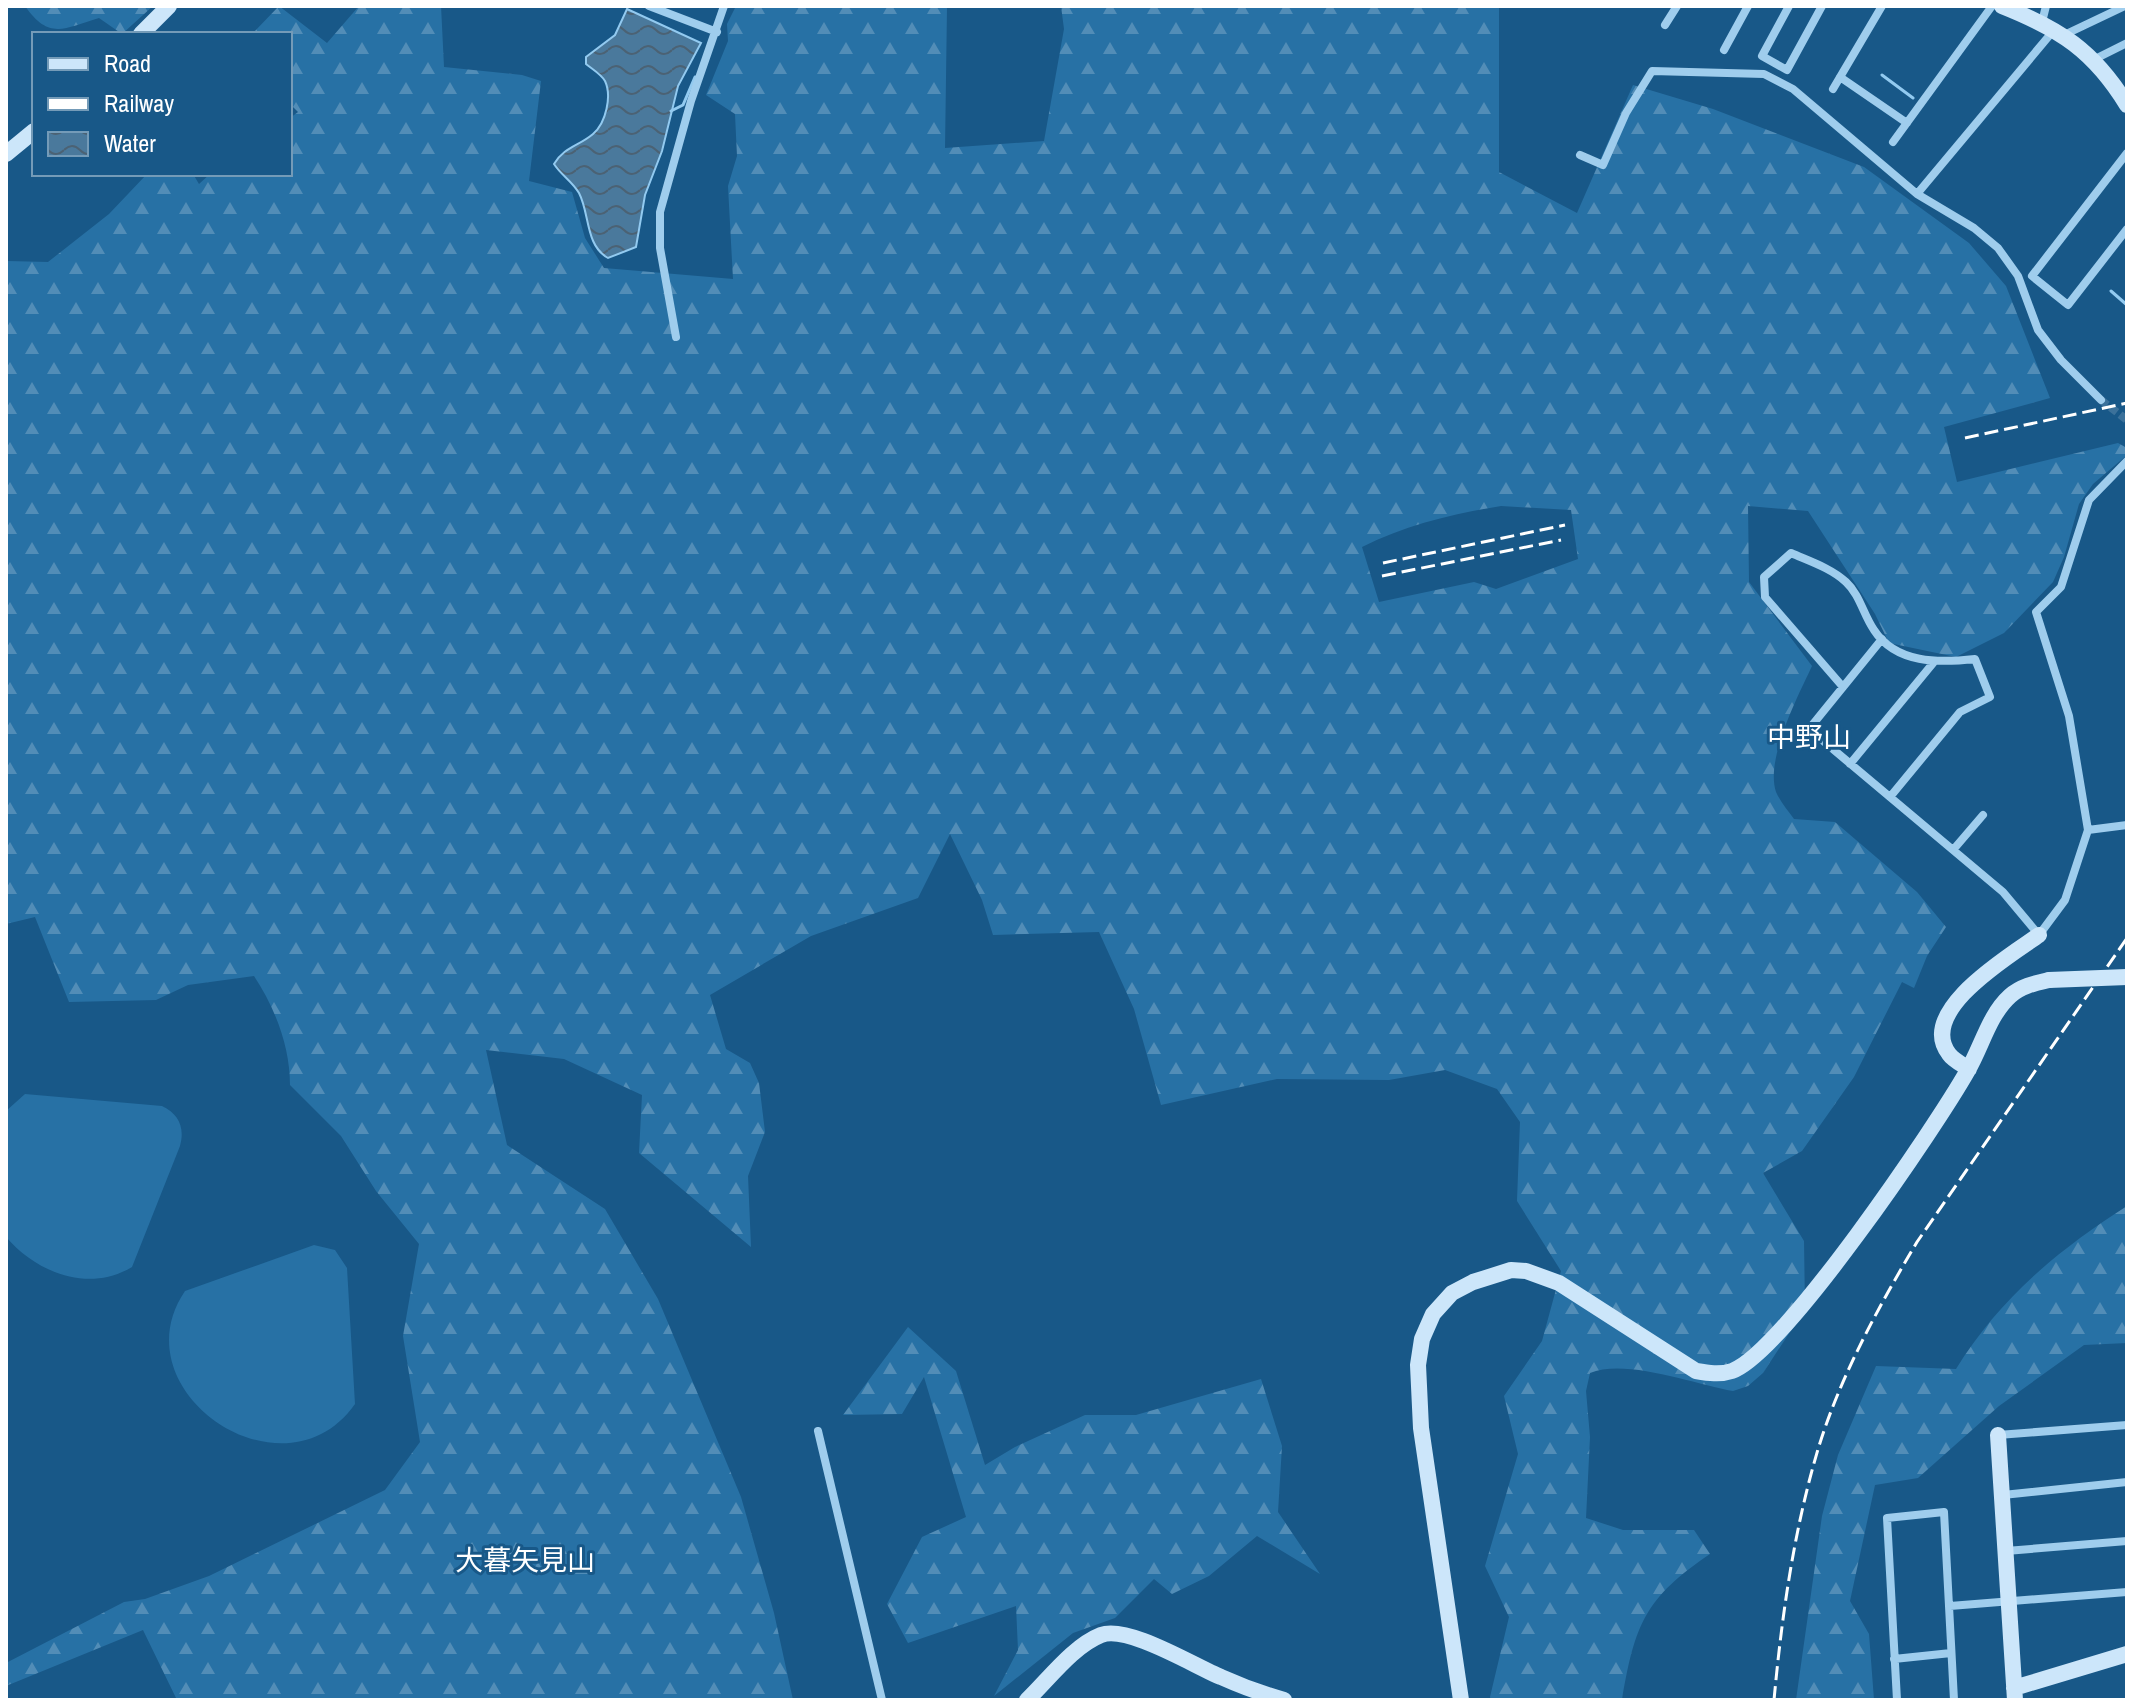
<svg xmlns="http://www.w3.org/2000/svg" width="2133" height="1706" font-family="'Archivo Narrow','Noto Sans JP',sans-serif">
  <style>
    .forest { fill: url(#forest-firs); fill-rule: evenodd }
    .garden { fill: #2771a5 }
    .water { fill: url(#water-waves); stroke: #92caf0; stroke-width: 2 }
    .lines { fill: none; stroke-linecap: round; stroke-linejoin: round }
    .stream { stroke: #92caf0; stroke-width: 3 }
    .street-tunnel { stroke: #3b719a; stroke-width: 8; stroke-dasharray: 8 4; stroke-linecap: butt }
    .street { stroke: #9fcded; stroke-width: 8 }
    .secondary { stroke: #cce6fa; stroke-width: 16 }
    .rail { stroke: #fff; stroke-width: 3; stroke-dasharray: 14 6; stroke-linecap: butt }
    .secondary-bridge { stroke: #cce6fa; stroke-width: 16 }
    .labels { text-anchor: middle; stroke-width: 6; stroke-linejoin: round; paint-order: stroke }
    .quarter-label { font-size: 28px; fill: #fff; stroke: #185888 }
  </style>
  <defs>
    <pattern id="forest-firs" width="22" height="20" patternUnits="userSpaceOnUse" patternTransform="scale(2)"><rect width="22" height="20" fill="#2771a5"/><path d="M5 1l3.5 6h-7zM16 11l3.5 6h-7z" fill="#528db7"/></pattern>
    <pattern id="water-waves" width="16" height="10" patternUnits="userSpaceOnUse" patternTransform="scale(2)"><rect width="16" height="10" fill="#4a799c"/><path d="M0 5q4-4 8 0t8 0" fill="none" stroke="#4b6274"/></pattern>
  </defs>
  <rect width="100%" height="100%" fill="#185888"/>
  <path class="forest" d="M 25,6 L 153,6 L 122,34 L 99,18 C 63,29 49,40 25,6 Z
    M 279,6 L 327,43 L 359,6 L 441,6 L 444,67 L 522,75 L 541,81 L 529,181 L 572,192 L 585,238 L 604,268 L 733,279 L 728,186 L 737,156 L 735,114 L 706,95 L 728,41 L 727,24 L 736,6 L 947,6 L 945,148 L 1044,141 L 1064,29 L 1061,6 L 1499,6 L 1499,172 L 1577,213 L 1633,85 L 1713,109 L 1864,167 L 1969,243 L 2006,286 L 2050,398 L 1944,427 L 1957,482 L 2118,443 L 2127,448 L 2127,455 L 2093,484 L 2079,504 L 2064,557 L 2053,582 L 2004,633 L 1956,657 L 1889,643 L 1875,614 L 1808,511 L 1748,506 L 1749,582 L 1812,666 C 1798,696 1765,759 1776,792 C 1780,801 1788,811 1794,819 L 1835,822 L 1917,892 L 1946,927 L 1927,956 L 1914,988 L 1902,982 L 1854,1077 L 1802,1151 L 1763,1173 L 1804,1241 L 1805,1309 L 1763,1373 L 1748,1386 L 1733,1391 C 1695,1384 1625,1358 1590,1373 L 1586,1391 L 1590,1437 L 1586,1518 L 1623,1530 L 1694,1530 L 1710,1554 C 1645,1598 1635,1624 1622,1700 L 1491,1700 L 1490,1697 L 1509,1617 L 1485,1566 L 1518,1454 L 1504,1396 L 1542,1341 L 1561,1271 L 1517,1201 L 1520,1122 L 1497,1089 L 1445,1070 L 1389,1080 L 1277,1079 L 1161,1105 L 1134,1009 L 1099,932 L 993,935 L 982,900 L 950,834 L 918,898 L 811,936 L 710,995 L 726,1049 L 750,1063 L 759,1083 L 765,1132 L 748,1176 L 751,1247 L 639,1153 L 642,1095 L 564,1059 L 486,1050 L 507,1145 L 605,1209 L 658,1299 L 741,1497 L 774,1613 L 793,1700 L 177,1700 L 143,1630 L 6,1686 L 6,1663 L 124,1602 L 145,1599 L 209,1576 L 385,1490 L 420,1442 L 403,1336 L 419,1244 L 376,1191 L 341,1136 L 290,1085 C 290,1046 275,1008 254,976 L 188,985 L 156,1000 L 69,1002 L 35,917 L 6,924 L 6,261 L 48,262 L 109,214 L 147,174 L 193,174 L 199,184 L 210,174 L 290,174 L 290,118 L 298,112 L 290,104 L 290,34 L 252,34 ZM 1501,506 L 1571,510 L 1578,559 L 1496,589 L 1474,582 L 1379,602 L 1362,547 C 1406,525 1452,514 1501,506 Z
    M 2127,1206 L 2127,1343 L 2084,1345 L 1999,1406 L 1918,1478 L 1875,1485 L 1850,1601 L 1869,1634 L 1874,1700 L 1796,1700 L 1822,1516 L 1838,1455 L 1876,1366 L 1956,1369 C 1999,1299 2058,1250 2127,1206 Z
    M 908,1327 L 956,1371 L 985,1465 L 1015,1447 L 1085,1415 L 1136,1415 L 1261,1379 L 1282,1446 L 1278,1512 L 1320,1574 L 1257,1536 L 1209,1576 L 1172,1594 L 1154,1579 L 1115,1618 L 1073,1633 L 994,1696 L 1018,1650 L 1016,1606 L 908,1643 L 887,1604 L 922,1537 L 966,1517 L 924,1377 L 902,1414 L 843,1415 Z"/>
  <path class="garden" d="M 25,1094 L 162,1106 C 179,1114 185,1128 180,1146 L 132,1267 C 89,1293 37,1273 6,1237 L 6,1111 Z
    M 314,1245 L 335,1250 L 347,1268 L 355,1404 C 284,1505 117,1391 185,1291 Z"/>
  <path class="water" d="M 627,9 L 701,43 L 678,86 L 662,151 L 645,195 L 636,247 L 608,258 C 585,245 590,214 579,193 C 572,181 561,175 554,164 C 564,147 579,146 593,134 C 606,123 612,96 605,81 C 601,74 592,69 586,64 L 586,57 L 615,35 Z"/>
  <g class="lines">
    <path class="stream" d="M 1882,75 L 1913,98
      M 671,111 L 683,105 L 695,77
      M 2111,291 L 2127,305"/>
    <path class="street-tunnel" d="M 2101,400 L 2127,420"/>
    <path class="street" d="M 649,6 L 717,32
      M 1789,6 L 1762,56 L 1787,70 L 1822,6
      M 2042,22 L 2046,6
      M 1665,25 L 1677,6
      M 2064,35 L 2125,6
      M 1724,50 L 1748,6
      M 2095,59 L 2127,43
      M 1840,77 L 1907,123
      M 1833,89 L 1882,6
      M 1893,142 L 1992,6
      M 2127,153 L 2032,276 L 2068,305 L 2127,229
      M 1580,155 L 1603,165 L 1626,113 L 1652,71 L 1764,74 L 1793,89 L 1917,194 L 1974,228 L 1998,248 L 2018,276 L 2038,330 L 2061,360 L 2101,400
      M 1917,194 L 2054,30
      M 676,337 L 660,248 L 660,212 L 691,101 L 724,6
      M 1882,639 L 1809,729 L 2003,892 L 2039,935 L 2065,900 L 2088,830 L 2069,716 L 2036,612 L 2061,587 L 2089,500 L 2127,461
      M 1843,687 L 1765,597 L 1764,577 L 1791,553 C 1809,561 1831,568 1846,582 C 1860,595 1863,614 1874,630 C 1896,664 1939,663 1975,659 L 1990,697 L 1960,712 L 1890,797
      M 1850,764 L 1934,662
      M 2088,830 L 2127,825
      M 1953,850 L 1983,815
      M 818,1431 L 882,1700
      M 1998,1435 L 2127,1425
      M 2003,1495 L 2127,1482
      M 2006,1551 L 2127,1541
      M 1950,1606 L 2127,1592
      M 1894,1659 L 1951,1653
      M 1897,1700 L 1887,1518 L 1944,1512 L 1954,1700"/>
    <path class="secondary" d="M 2002,6 C 2060,29 2094,51 2127,105
      M 141,34 L 169,6
      M 6,154 L 34,131
      M 1969,1069 C 1963,1065 1953,1060 1949,1054 C 1916,1011 2011,955 2039,935
      M 1998,1435 L 2015,1700
      M 2014,1688 L 2127,1654
      M 1027,1700 C 1048,1680 1073,1646 1101,1635 C 1128,1625 1194,1666 1221,1677 C 1241,1686 1263,1694 1284,1700
      M 1461,1700 L 1421,1428 L 1418,1365 L 1422,1339 L 1433,1314 L 1452,1293 L 1473,1282 L 1511,1270 L 1526,1271 L 1559,1283 L 1696,1371 C 1708,1373 1720,1375 1732,1371 C 1783,1353 1937,1125 1968,1070 C 1982,1046 1989,1015 2010,996 C 2021,986 2036,983 2049,980"/>
    <path class="rail" d="M 1965,438 L 2127,403
      M 1383,563 L 1565,525
      M 1382,576 L 1561,540
      M 1774,1700 C 1782,1614 1794,1529 1819,1446 C 1841,1375 1879,1306 1917,1242 L 2127,938"/>
    <path class="secondary-bridge" d="M 2049,980 L 2127,977"/>
  </g>
  <g class="labels">
    <g class="quarter-label">
      <text x="1809" y="747">中野山</text>
      <text x="525" y="1570">大暮矢見山</text>
    </g>
  </g>
  <rect width="2133" height="1706" fill="none" stroke="#ffffff" stroke-width="16"/>
  <rect x="32" y="32" width="260" height="144" fill="#185888" stroke="#749bb8" stroke-width="2"/>
  <rect x="48" y="58" width="40" height="12" fill="#cce6fa" stroke="#749bb8" stroke-width="2"/>
  <text x="104" y="72" font-size="24" fill="#ffffff">Road</text>
  <rect x="48" y="98" width="40" height="12" fill="#ffffff" stroke="#749bb8" stroke-width="2"/>
  <text x="104" y="112" font-size="24" fill="#ffffff">Railway</text>
  <rect x="48" y="132" width="40" height="24" fill="url(#water-waves)" stroke="#749bb8" stroke-width="2"/>
  <text x="104" y="152" font-size="24" fill="#ffffff">Water</text>
</svg>
